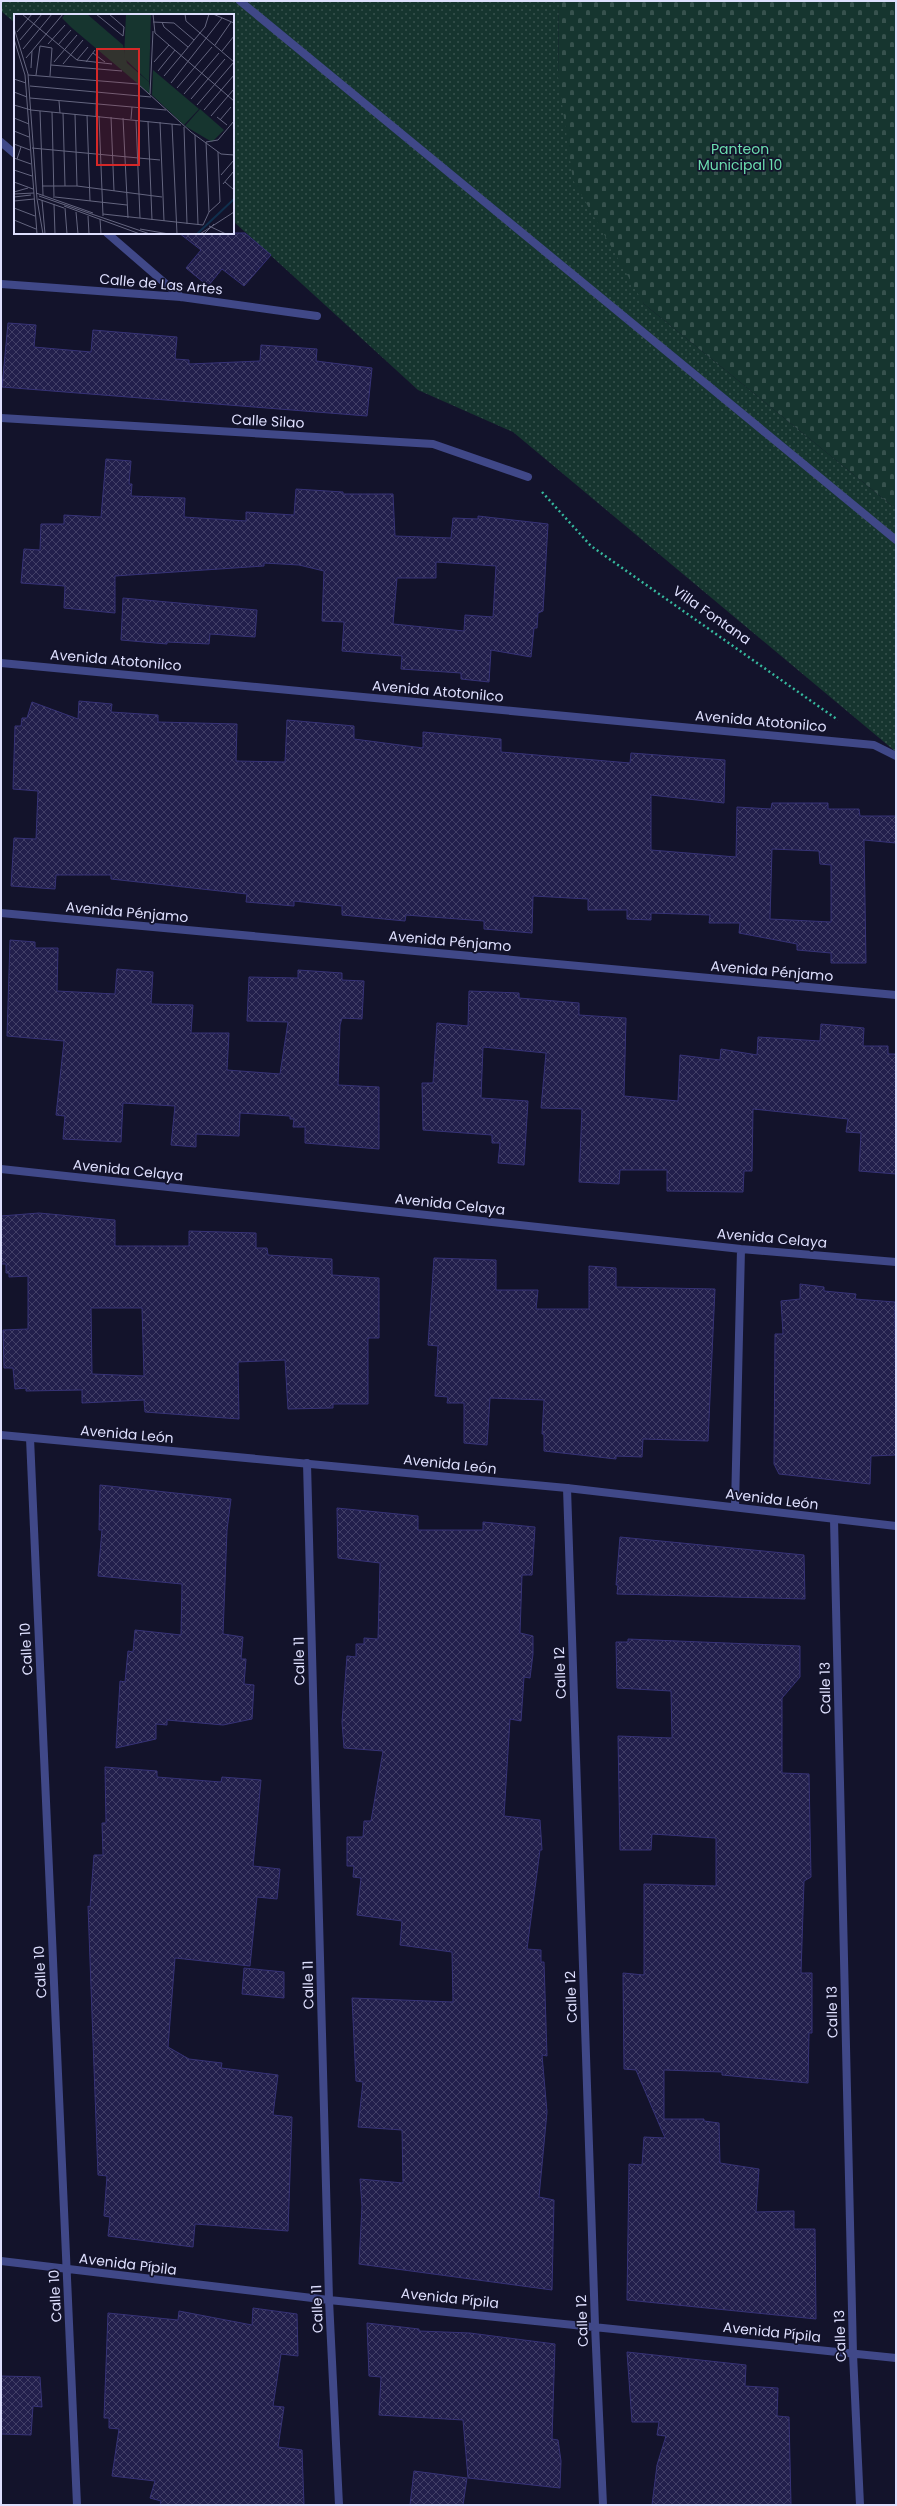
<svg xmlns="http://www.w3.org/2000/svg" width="897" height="2506" font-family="Poppins,sans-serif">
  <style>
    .grass { fill: url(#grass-dots) }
    .cemetery { fill: url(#cemetery-stones) }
    .building { fill: url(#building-cross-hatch); stroke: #363276; fill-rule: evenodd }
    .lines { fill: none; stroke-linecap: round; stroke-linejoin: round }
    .path { stroke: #36b99e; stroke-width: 2.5; stroke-dasharray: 2 3; stroke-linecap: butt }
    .service { stroke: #404888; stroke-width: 8 }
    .minor { stroke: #404888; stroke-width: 8 }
    .tertiary { stroke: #404888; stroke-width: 8 }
    .labels { text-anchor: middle; stroke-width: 3.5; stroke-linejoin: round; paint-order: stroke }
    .park-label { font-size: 14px; fill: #6bddaf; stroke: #13132b }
    .street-label { font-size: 14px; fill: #dedffe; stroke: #13132b }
    .inset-river { fill: none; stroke: #102f4d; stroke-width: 2 }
    .inset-road { fill: none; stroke: #64657f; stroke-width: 1 }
    .view { fill: #d62828; fill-opacity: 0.15; stroke: #d62828; stroke-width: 2 }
    .inset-edge { fill: none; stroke: #dedffe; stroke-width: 2 }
  </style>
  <defs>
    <pattern id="grass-dots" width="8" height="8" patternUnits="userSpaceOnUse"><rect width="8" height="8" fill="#16352f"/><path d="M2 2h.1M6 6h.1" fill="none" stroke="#37524e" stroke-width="1.8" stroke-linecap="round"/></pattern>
    <pattern id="cemetery-stones" width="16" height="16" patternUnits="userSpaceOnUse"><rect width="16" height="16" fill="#16352f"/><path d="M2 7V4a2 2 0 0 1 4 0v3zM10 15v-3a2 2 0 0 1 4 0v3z" fill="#37524e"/></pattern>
    <pattern id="building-cross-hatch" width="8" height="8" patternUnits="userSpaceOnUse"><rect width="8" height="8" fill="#221f4c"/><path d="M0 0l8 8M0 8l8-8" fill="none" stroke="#423f67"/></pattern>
  </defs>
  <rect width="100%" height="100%" fill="#13132b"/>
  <path class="grass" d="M 1,1 L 559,1 L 558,76 L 644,304 L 896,509 L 896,752 L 513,432 L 418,390 L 233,221 L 233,15 L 15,15 L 15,23 L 1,11 Z"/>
  <path class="cemetery" d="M 559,1 L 896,1 L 896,509 L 644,304 L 573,180 L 558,76 Z"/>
  <path class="building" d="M 179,233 L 245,233 L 271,255 L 244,286 L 222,269 L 208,286 L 186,268 L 201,250 Z
    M 8,323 L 36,325 L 34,347 L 91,352 L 93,330 L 177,337 L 175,359 L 189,360 L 189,364 L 260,361 L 261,345 L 317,349 L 316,361 L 372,368 L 367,416 L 2,387 Z
    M 106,459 L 131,461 L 129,484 L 132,484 L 131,496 L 185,498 L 184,517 L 246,521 L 246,512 L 294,515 L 296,489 L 343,492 L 343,494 L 393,494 L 395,536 L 451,538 L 453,518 L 478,519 L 478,516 L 548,524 L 543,611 L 538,613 L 537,628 L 534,628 L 531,657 L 491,650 L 489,682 L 461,679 L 461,673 L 401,669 L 402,656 L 342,651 L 344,622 L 322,621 L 324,571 L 299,565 L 264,563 L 264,566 L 115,576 L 115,613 L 64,608 L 65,586 L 21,583 L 24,549 L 40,550 L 41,524 L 64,524 L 64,515 L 101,517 ZM 436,562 L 496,566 L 493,617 L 465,615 L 464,631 L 393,624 L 397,578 L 436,578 Z
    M 123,598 L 257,610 L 255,637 L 210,634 L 209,644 L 167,642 L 167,644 L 121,640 Z
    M 79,701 L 112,704 L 111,712 L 158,715 L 158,722 L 237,724 L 236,761 L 285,762 L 287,720 L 354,726 L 354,739 L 423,748 L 423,732 L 501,739 L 501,752 L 630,763 L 631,753 L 725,760 L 724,803 L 651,795 L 651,850 L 736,857 L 737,807 L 771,809 L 772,803 L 828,803 L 828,809 L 859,809 L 860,816 L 896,816 L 896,843 L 864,840 L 866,963 L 831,963 L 831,953 L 797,950 L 797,944 L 739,933 L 740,923 L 709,923 L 710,915 L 651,913 L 651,920 L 627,919 L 627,910 L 588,910 L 588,899 L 533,896 L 532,933 L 484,929 L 484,921 L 406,915 L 405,921 L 342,915 L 342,906 L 294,901 L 294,906 L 246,902 L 247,894 L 111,879 L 111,875 L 56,875 L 55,889 L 11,886 L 14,838 L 36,839 L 38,791 L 13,789 L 15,726 L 21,726 L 22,718 L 27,718 L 32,702 L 78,719 ZM 772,849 L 819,851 L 820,864 L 831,865 L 831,922 L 770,919 Z
    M 10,940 L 35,942 L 35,948 L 58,948 L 57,991 L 115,994 L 117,969 L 153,972 L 151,1004 L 193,1005 L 191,1033 L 229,1033 L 227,1070 L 280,1074 L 288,1022 L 247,1021 L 249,977 L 298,978 L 298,970 L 342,973 L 342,980 L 364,981 L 362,1019 L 342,1018 L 340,1025 L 338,1085 L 379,1087 L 379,1149 L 305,1143 L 305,1127 L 293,1127 L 294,1119 L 290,1119 L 290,1116 L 240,1113 L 239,1136 L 196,1134 L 196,1147 L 171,1145 L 175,1106 L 123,1103 L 121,1142 L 63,1139 L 65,1116 L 56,1115 L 64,1041 L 7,1036 Z
    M 469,991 L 519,993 L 519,998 L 579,1003 L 579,1015 L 626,1018 L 624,1096 L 678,1101 L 680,1055 L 720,1060 L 721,1049 L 757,1055 L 758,1037 L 820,1041 L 821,1024 L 864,1028 L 863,1046 L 888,1046 L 888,1054 L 896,1054 L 896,1174 L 859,1171 L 861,1133 L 846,1132 L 848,1119 L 753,1109 L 752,1171 L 744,1171 L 743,1192 L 667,1191 L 667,1170 L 620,1170 L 619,1184 L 579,1182 L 582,1109 L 541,1108 L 546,1053 L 483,1047 L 481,1098 L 528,1101 L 524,1165 L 498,1163 L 500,1143 L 492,1143 L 492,1135 L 423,1130 L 422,1083 L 433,1083 L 437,1023 L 468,1026 Z
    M 39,1213 L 115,1220 L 115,1246 L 189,1246 L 189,1231 L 256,1233 L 256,1248 L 267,1248 L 268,1255 L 332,1259 L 332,1275 L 379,1278 L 379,1338 L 368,1338 L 368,1404 L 333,1404 L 333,1408 L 288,1409 L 285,1360 L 238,1362 L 239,1419 L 145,1412 L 144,1400 L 82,1403 L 82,1390 L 26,1391 L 26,1388 L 15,1389 L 13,1368 L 4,1368 L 3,1330 L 28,1329 L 28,1276 L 9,1277 L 9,1273 L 6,1273 L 6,1264 L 1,1264 L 1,1216 ZM 91,1308 L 142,1308 L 144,1376 L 92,1374 Z
    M 434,1258 L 496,1260 L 496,1290 L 538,1290 L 536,1309 L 589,1309 L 589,1266 L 616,1268 L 616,1287 L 715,1289 L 708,1441 L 643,1439 L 642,1457 L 616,1456 L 616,1459 L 544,1451 L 544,1434 L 542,1434 L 544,1400 L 490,1398 L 487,1445 L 464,1443 L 464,1403 L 447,1403 L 448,1397 L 435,1396 L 438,1346 L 428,1345 Z
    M 800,1284 L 824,1287 L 824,1291 L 856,1294 L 855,1299 L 895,1302 L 896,1455 L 871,1456 L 870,1484 L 779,1474 L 774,1464 L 775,1334 L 783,1334 L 781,1301 L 800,1299 Z
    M 100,1485 L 231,1499 L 227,1530 L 223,1634 L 243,1637 L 241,1659 L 246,1659 L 244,1684 L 254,1685 L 252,1719 L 223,1725 L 167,1720 L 167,1725 L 156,1724 L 156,1739 L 116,1748 L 120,1681 L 125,1682 L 128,1651 L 133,1652 L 135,1630 L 181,1635 L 182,1584 L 98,1576 L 102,1530 L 99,1530 Z
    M 337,1508 L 418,1516 L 418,1530 L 483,1530 L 483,1522 L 535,1527 L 532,1575 L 522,1575 L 520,1633 L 533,1636 L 533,1654 L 530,1678 L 524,1677 L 521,1721 L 510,1719 L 504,1816 L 540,1820 L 542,1850 L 540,1850 L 527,1949 L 541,1950 L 541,1962 L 544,1962 L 547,2056 L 542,2055 L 547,2112 L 539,2197 L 554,2200 L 552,2290 L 359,2264 L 362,2206 L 360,2179 L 403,2183 L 402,2130 L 358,2127 L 363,2082 L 356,2081 L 352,1998 L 453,2002 L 452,1952 L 400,1945 L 402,1921 L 357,1915 L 361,1878 L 353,1877 L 354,1866 L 347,1866 L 347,1837 L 363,1837 L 364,1821 L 371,1821 L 383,1751 L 344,1748 L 342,1722 L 347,1656 L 356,1657 L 356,1644 L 364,1644 L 364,1638 L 378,1639 L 380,1563 L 338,1558 Z
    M 620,1537 L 804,1555 L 805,1599 L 617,1594 L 618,1585 L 616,1585 Z
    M 628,1639 L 800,1646 L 800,1677 L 782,1698 L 782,1773 L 809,1774 L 811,1877 L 804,1881 L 801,1973 L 812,1973 L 812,2033 L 809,2033 L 808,2083 L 722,2075 L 722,2072 L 664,2070 L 664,2119 L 704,2119 L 704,2121 L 719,2123 L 720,2163 L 759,2169 L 756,2212 L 794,2211 L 794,2229 L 815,2229 L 816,2319 L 627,2300 L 629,2164 L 642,2165 L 644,2137 L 665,2138 L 636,2070 L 624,2069 L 623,1973 L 644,1975 L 644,1884 L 716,1886 L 716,1838 L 652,1834 L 651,1850 L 620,1850 L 618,1736 L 672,1738 L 671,1691 L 617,1688 L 616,1642 L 628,1642 Z
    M 105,1767 L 157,1771 L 157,1777 L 221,1782 L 222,1777 L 261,1780 L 253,1866 L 280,1869 L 277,1899 L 257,1897 L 250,1966 L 175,1958 L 168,2047 L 189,2059 L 222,2063 L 221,2068 L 278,2075 L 273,2115 L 292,2117 L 288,2231 L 195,2224 L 193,2247 L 108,2236 L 110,2217 L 104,2216 L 107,2176 L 98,2175 L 88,1906 L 90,1907 L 94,1855 L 103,1855 L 102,1823 L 106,1823 Z
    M 244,1968 L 284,1972 L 284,1998 L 242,1994 Z
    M 253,2308 L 297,2314 L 298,2356 L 281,2354 L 273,2406 L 284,2407 L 278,2447 L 302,2450 L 304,2505 L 160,2505 L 161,2501 L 150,2498 L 155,2481 L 112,2476 L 119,2429 L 109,2428 L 109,2418 L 104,2418 L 108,2313 L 178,2320 L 179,2311 L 252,2325 Z
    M 367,2323 L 419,2329 L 419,2331 L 470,2333 L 555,2344 L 552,2439 L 558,2440 L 561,2461 L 560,2488 L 468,2478 L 463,2420 L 379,2415 L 381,2377 L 369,2376 Z
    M 627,2352 L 746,2365 L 745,2386 L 778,2388 L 777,2416 L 789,2417 L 791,2505 L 652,2505 L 657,2465 L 666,2436 L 657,2435 L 659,2422 L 632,2422 Z
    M 1,2376 L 40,2377 L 42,2407 L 33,2406 L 31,2435 L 1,2434 Z
    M 414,2471 L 467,2478 L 463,2505 L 410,2505 Z"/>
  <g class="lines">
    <path class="path" d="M 542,492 L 591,546 L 838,720"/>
    <path class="service" d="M 240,1 L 896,540"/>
    <path class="minor" d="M 1,142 L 15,154
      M 107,233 L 181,297
      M 1,284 L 181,297 L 317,316
      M 1,418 L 433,444 L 528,477
      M 1,663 L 874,745 L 896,756
      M 1,913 L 896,995
      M 1,1169 L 741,1249 L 896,1262
      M 30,1438 L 77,2505
      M 307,1463 L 329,2300 L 339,2505
      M 567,1488 L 595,2325 L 603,2505
      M 735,1507 L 741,1249
      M 834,1519 L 853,2354 L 860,2505
      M 1,2261 L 329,2300 L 896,2358"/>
    <path class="tertiary" d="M 1,1435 L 567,1488 L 896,1526"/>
  </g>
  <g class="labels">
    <g class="park-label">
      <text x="740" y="154">Panteon<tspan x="740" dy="16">Municipal 10</tspan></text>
    </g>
    <g class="street-label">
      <text transform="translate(161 284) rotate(5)" y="5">Calle de Las Artes</text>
      <text transform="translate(268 421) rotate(3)" y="5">Calle Silao</text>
      <text transform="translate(712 615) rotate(35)" y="5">Villa Fontana</text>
      <text transform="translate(116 660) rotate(5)" y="5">Avenida Atotonilco</text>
      <text transform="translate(438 691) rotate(5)" y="5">Avenida Atotonilco</text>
      <text transform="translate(761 721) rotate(5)" y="5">Avenida Atotonilco</text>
      <text transform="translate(127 912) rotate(5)" y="5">Avenida Pénjamo</text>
      <text transform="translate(450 941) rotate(5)" y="5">Avenida Pénjamo</text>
      <text transform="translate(772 971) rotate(5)" y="5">Avenida Pénjamo</text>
      <text transform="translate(128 1170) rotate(6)" y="5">Avenida Celaya</text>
      <text transform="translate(450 1204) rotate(6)" y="5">Avenida Celaya</text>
      <text transform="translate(772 1238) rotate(5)" y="5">Avenida Celaya</text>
      <text transform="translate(127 1434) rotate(5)" y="5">Avenida León</text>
      <text transform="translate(450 1464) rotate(6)" y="5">Avenida León</text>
      <text transform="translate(772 1499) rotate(7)" y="5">Avenida León</text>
      <text transform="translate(26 1649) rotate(-93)" y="5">Calle 10</text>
      <text transform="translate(299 1661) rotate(-91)" y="5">Calle 11</text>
      <text transform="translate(560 1673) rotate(-92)" y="5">Calle 12</text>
      <text transform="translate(825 1688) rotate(-91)" y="5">Calle 13</text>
      <text transform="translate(40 1972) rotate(-93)" y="5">Calle 10</text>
      <text transform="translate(308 1985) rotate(-91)" y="5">Calle 11</text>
      <text transform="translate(571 1997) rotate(-92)" y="5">Calle 12</text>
      <text transform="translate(832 2012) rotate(-91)" y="5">Calle 13</text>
      <text transform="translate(128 2264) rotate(7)" y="5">Avenida Pípila</text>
      <text transform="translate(55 2296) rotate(-93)" y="5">Calle 10</text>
      <text transform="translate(450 2298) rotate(6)" y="5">Avenida Pípila</text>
      <text transform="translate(317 2309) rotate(-92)" y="5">Calle 11</text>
      <text transform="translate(582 2321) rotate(-92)" y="5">Calle 12</text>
      <text transform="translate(772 2332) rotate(6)" y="5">Avenida Pípila</text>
      <text transform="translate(840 2336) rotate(-92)" y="5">Calle 13</text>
    </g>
  </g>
  <g transform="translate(14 14)">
    <rect width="220" height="220" fill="#13132b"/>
    <path d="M 51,0 L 73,0 L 109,31 L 113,49 L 135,68 L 136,80 L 58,14 L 48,4 ZM 139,56 L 185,95 L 170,111 L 138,81 Z" fill="#16352f"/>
    <path d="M 112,0 L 137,0 L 135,68 L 110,44 Z" fill="#16352f"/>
    <path d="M 186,95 L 210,116 L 198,128 L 171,112 Z" fill="#16352f"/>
    <path class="inset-river" d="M 183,220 L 220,185"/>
    <path class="inset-road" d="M 8,0 L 63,46 L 98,50M 82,0 L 109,22 L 110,13 L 95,0M 139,0 L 141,19 L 220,87M 171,0 L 172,7 L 220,48M 199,0 L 220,9M 139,8 L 160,9 L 180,26M 148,8 L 150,13 L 174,33M 0,14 L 14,60 L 23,185 L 29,220M 3,18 L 18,0M 0,25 L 11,61 L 23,220M 6,26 L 28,0M 34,30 L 51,11M 44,31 L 57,16M 201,31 L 217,8M 9,35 L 38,0M 208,37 L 220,22M 79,39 L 91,48M 12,44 L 49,0M 63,46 L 74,33M 40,48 L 63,21M 72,48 L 81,36M 140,48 L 155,31M 49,50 L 69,26M 37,51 L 108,57M 17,54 L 18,37M 144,57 L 161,36M 14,61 L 124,70 L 177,118 L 207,140 L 220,141M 22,61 L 26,32 L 38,34 L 36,62M 150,62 L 191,13 L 195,0M 0,65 L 12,69M 157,69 L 208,4M 16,72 L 137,83M 163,74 L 198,33M 0,78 L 13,83M 136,80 L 139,17M 170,80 L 205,39M 16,84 L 152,96M 177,85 L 211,45M 45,87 L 46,99M 0,91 L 17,96 L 167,111M 183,91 L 220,48M 190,96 L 220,61M 26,97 L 29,181M 38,98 L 40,184M 49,99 L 51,172M 61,100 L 63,172M 73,101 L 76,187M 82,102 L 83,55M 85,102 L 89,202M 197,102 L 220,75M 97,103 L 100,177M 203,103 L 213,111M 0,104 L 15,110M 109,104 L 114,204M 117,105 L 118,93M 122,106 L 126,204M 206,106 L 217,93M 134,107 L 138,206M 146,108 L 150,207M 158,110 L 163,220M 170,113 L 173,210M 0,117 L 15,123M 181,121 L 184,211M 0,130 L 16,136M 18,134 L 146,146M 0,144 L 17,150M 3,145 L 7,133M 0,156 L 18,162M 207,161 L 220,146M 0,168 L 19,175M 211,168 L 220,176M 209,170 L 220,157M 28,172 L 63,172 L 148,183M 0,178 L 14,174M 22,179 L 79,199M 0,180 L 20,179M 25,182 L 136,220M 0,183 L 17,181M 41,183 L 113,191M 24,185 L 50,194M 28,186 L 31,220M 0,187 L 20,185M 40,190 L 41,220M 50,192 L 126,220M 0,194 L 21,202M 51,194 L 53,220M 62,198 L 64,220M 195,198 L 206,188 L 204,138M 89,200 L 189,211 L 195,198 L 192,128 L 204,126 L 220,107M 74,202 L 75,220M 86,205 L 87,220M 0,206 L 22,215M 195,212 L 212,220M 126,215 L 155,220M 186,220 L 220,198M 190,220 L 200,210"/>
    <path class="view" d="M 83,35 L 125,35 L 125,151 L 83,151 Z"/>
    <rect width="220" height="220" class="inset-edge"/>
  </g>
  <rect width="897" height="2506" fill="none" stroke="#dedffe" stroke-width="4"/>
</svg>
